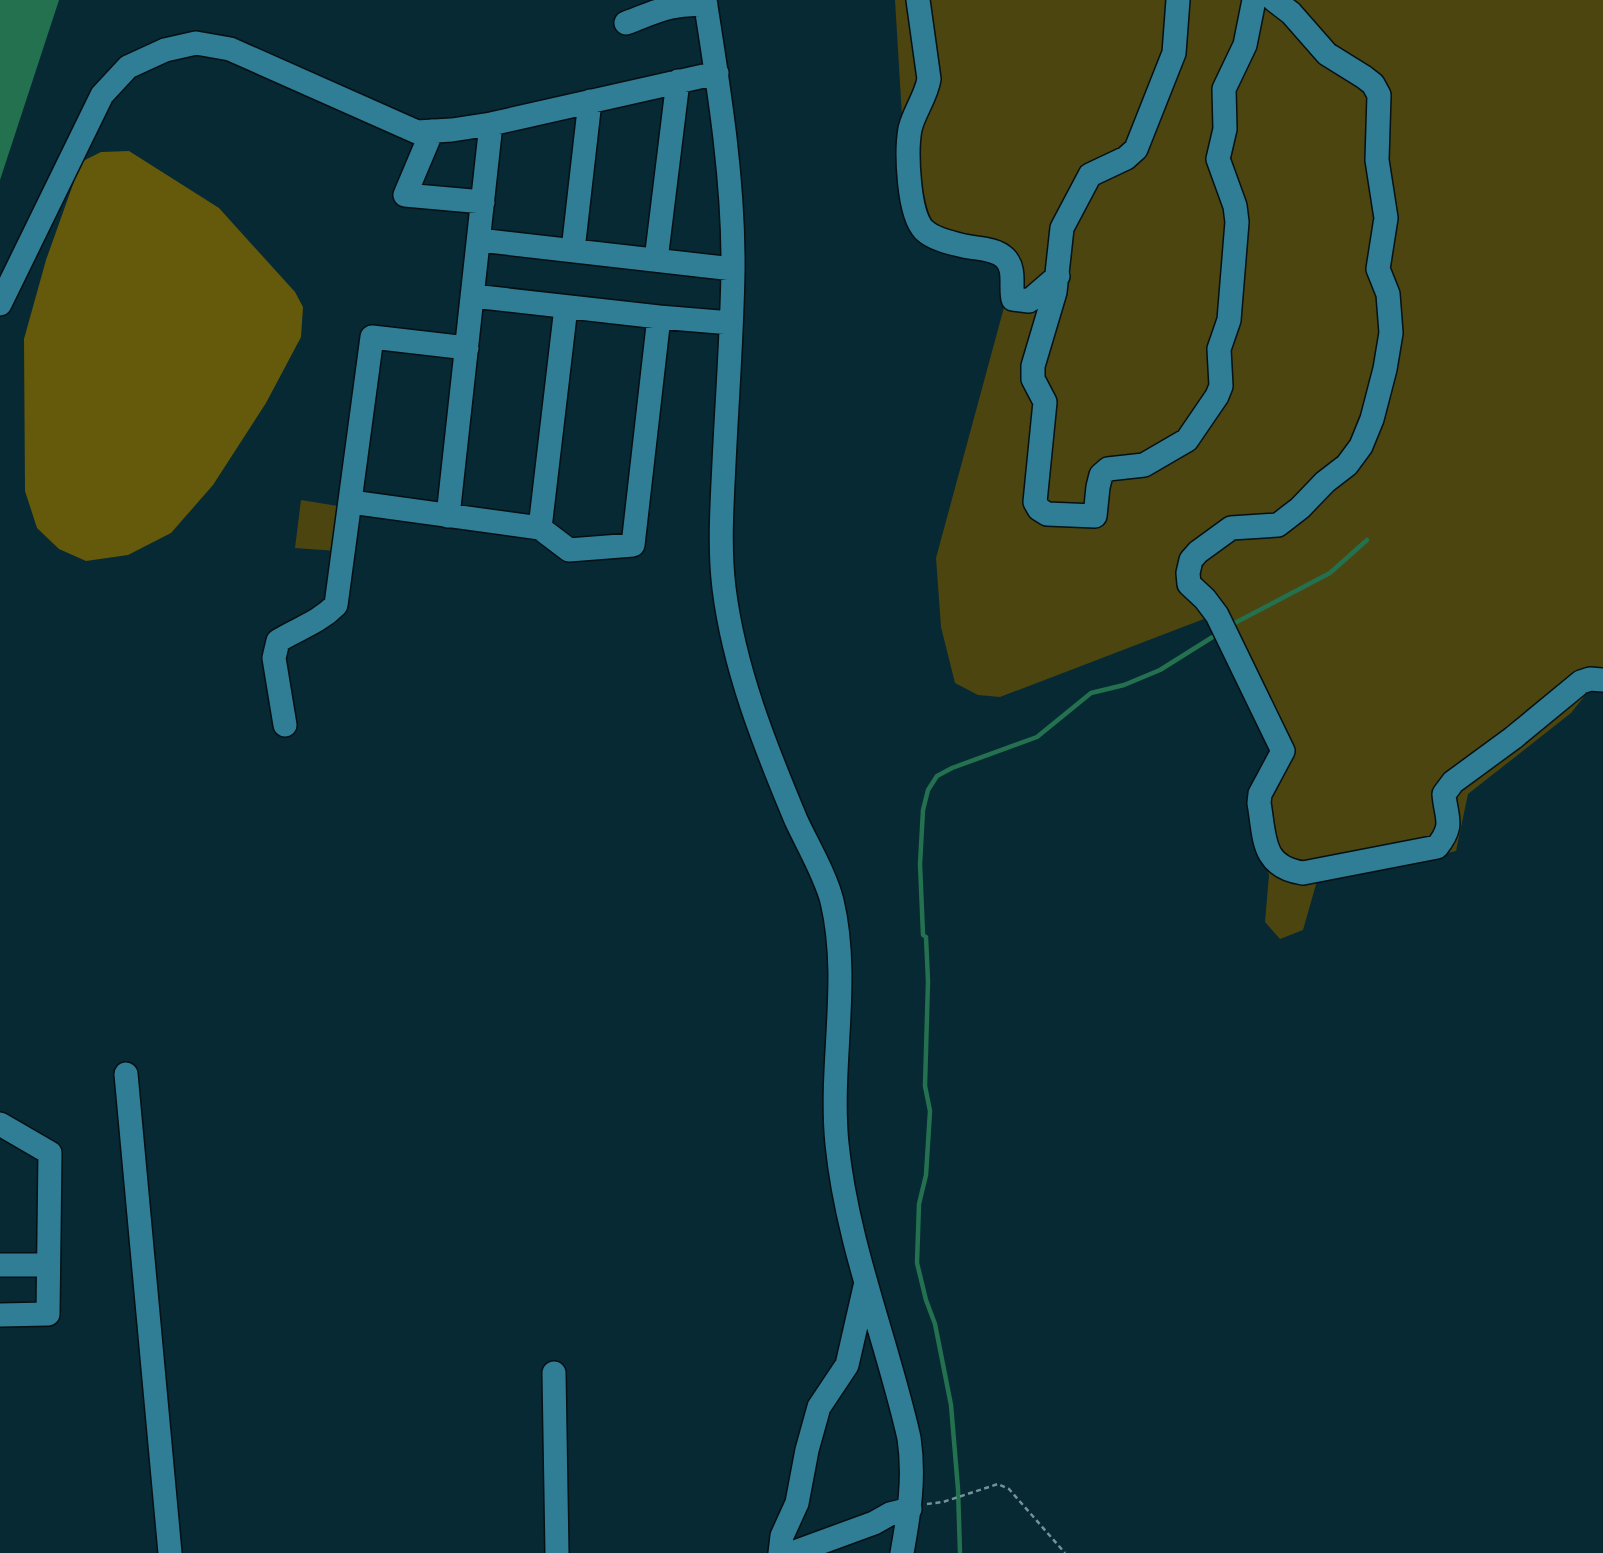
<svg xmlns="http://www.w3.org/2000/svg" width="1603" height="1553" font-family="'Titillium Web',sans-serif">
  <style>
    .green { fill: #4c4510 }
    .forest { fill: #655a0c }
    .water { fill: #24714f }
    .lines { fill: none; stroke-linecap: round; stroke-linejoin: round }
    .stream { stroke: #24714f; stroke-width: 4.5 }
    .minor-casing { stroke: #041014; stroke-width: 26 }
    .path { stroke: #73929c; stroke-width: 2.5; stroke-dasharray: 5 3.5; stroke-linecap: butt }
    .minor { stroke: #2f7e96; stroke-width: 23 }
  </style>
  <rect width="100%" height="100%" fill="#072933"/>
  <path class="green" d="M 895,0 L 1603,0 L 1603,690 L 1591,688 L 1571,713 L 1468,794 L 1456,851 L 1408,863 L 1317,881 L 1303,930 L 1280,939 L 1265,922 L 1269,875 L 1249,805 L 1276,750 L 1209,617 L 1000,697 L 978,695 L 955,683 L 941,627 L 936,558 L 1006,300 L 996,262 L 935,248 L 906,182 Z
    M 301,500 L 338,506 L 337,551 L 295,548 Z"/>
  <path class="forest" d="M 129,151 L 219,208 L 295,292 L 303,307 L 301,337 L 266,403 L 213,485 L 171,533 L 128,555 L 86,561 L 59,549 L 37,528 L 25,491 L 24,339 L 46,260 L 81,162 L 101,152 Z"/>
  <path class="water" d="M 0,0 L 59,0 L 0,180 Z"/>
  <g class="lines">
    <path class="stream" d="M 1229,626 L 1330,573 L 1367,540
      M 960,1553 L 958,1489 L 951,1405 L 935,1324 L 926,1300 L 917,1263 L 919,1204 L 926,1175 L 930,1111 L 925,1086 L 928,981 L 926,937 L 923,935 L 920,864 L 923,810 L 928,790 L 937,776 L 952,768 L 1037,737 L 1091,693 L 1124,685 L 1160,670 L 1219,633"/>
    <defs>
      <path id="minor" d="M 705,0 C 719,89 734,181 733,271 C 732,335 727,399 724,463 C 722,505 719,547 724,588 C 734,669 765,746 796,820 C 808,846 825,874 832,901 C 851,981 829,1064 837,1144 C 847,1244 887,1340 909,1438 C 915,1478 909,1514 902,1553
        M 918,0 L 929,79 C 926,97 914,112 910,129 C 906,151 908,214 924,230 C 933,239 951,243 964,246 C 977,249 995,248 1005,258 C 1016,269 1010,286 1013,299 L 1029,301 L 1058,276
        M 1178,0 L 1174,53 L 1136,149 L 1126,158 L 1090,175 L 1062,228 L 1055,292 L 1033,366 L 1033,379 L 1045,402 L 1035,502 L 1039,509 L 1047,514 L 1095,516 L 1098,487 L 1101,475 L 1108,469 L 1144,465 L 1187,440 L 1217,396 L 1221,386 L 1219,349 L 1229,320 L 1237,222 L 1235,206 L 1218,159 L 1225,129 L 1224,89 L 1245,45 L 1254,0
        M 1274,0 L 1291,13 L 1327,54 L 1364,77 L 1373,84 L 1379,95 L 1377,160 L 1386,218 L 1378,269 L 1388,294 L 1391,333 L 1385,369 L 1372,419 L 1361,446 L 1347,465 L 1325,482 L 1300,508 L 1278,525 L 1231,528 L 1198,552 L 1191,560 L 1188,573 L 1189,584 L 1205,599 L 1217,615 L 1283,751 L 1260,794 L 1259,803 C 1265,837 1261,867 1303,873 L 1437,847 C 1455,824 1446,819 1444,794 L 1453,782 L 1513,738 L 1581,682 L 1590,679 L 1603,680
        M 626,23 C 655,12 674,2 706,5
        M 432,131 L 405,195 L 483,202
        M 479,240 L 733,269
        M 573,250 L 590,101
        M 656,260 L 678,81
        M 473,296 L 659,317 L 731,323
        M 0,304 L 102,95 L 128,67 L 165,50 L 196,43 L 230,49 L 417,132 L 452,130 L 491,124 L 717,73
        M 351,502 L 540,528 L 569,550 L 633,545 L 659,317
        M 448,516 L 491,124
        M 540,528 L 566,307
        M 285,725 L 274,658 L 278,641 C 299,628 318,623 336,605 L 372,337 L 467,348
        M 126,1074 L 170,1553
        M 0,1124 L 50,1153 L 48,1314 L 0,1315
        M 0,1265 L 48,1265
        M 554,1373 L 557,1553
        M 780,1553 L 782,1536 L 797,1503 L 807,1450 L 819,1407 L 847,1365 L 866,1282
        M 792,1553 L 874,1523 L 890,1514 L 910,1509"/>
    </defs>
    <use href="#minor" class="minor-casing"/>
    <path class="path" d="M 927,1504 L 943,1502 L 998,1484 L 1009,1489 L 1065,1553"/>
    <use href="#minor" class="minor"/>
  </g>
</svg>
